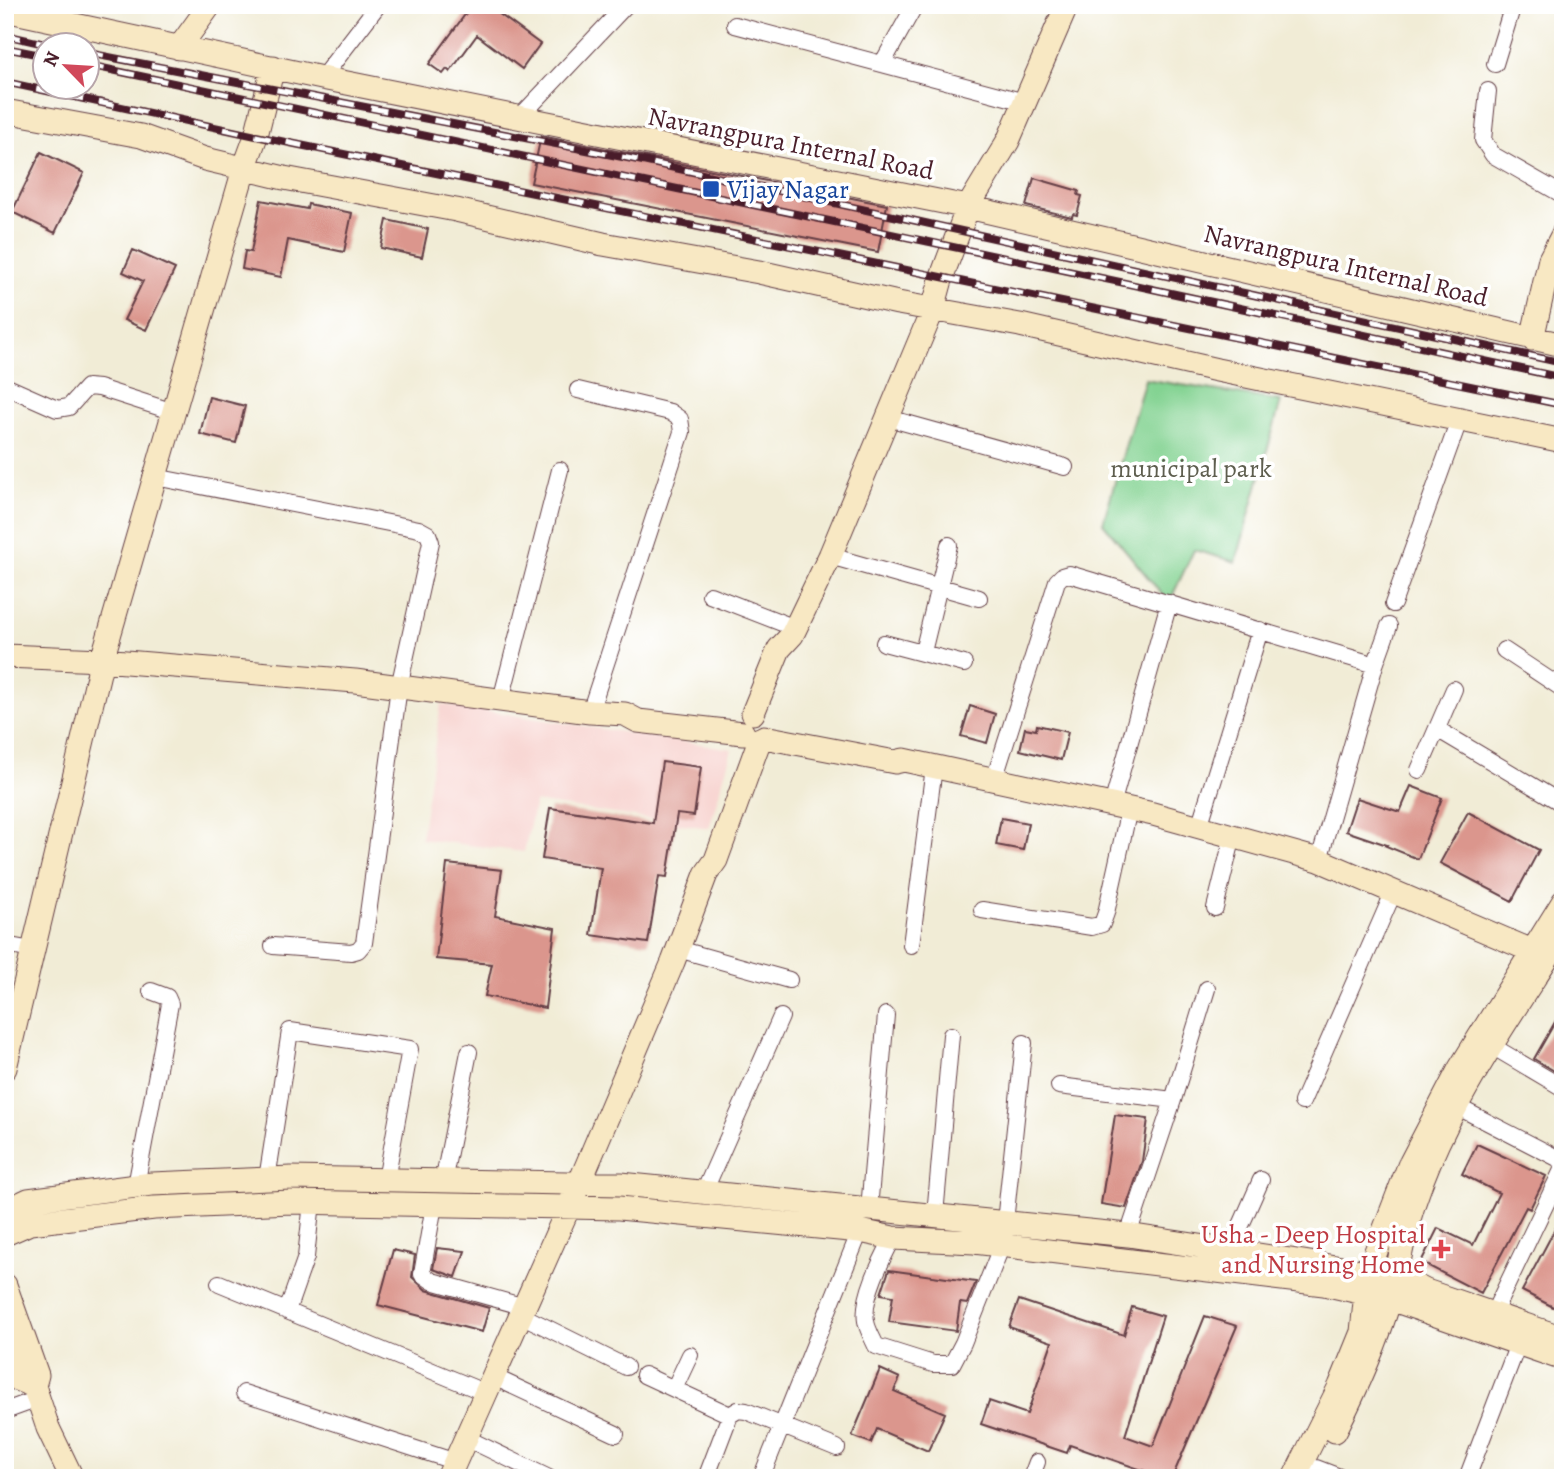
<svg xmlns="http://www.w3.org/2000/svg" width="1568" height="1483" font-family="Alegreya,serif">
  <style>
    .built { fill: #f7d0cc }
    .green { fill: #83d392; stroke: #66795e; stroke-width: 2 }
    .building { fill: #db968d }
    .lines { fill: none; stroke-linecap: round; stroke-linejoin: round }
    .street-casing { stroke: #633e45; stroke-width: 18 }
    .secondary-casing { stroke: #633e45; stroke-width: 25 }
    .street { stroke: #fff; stroke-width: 16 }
    .secondary { stroke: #f8e8c3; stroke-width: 23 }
    .rail-casing { stroke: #4a1f2b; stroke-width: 8 }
    .rail { stroke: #fff; stroke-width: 5; stroke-dasharray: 16; stroke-linecap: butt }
    .transit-dot { fill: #1a4fb4; stroke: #fff; stroke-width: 2.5 }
    .health-dot { fill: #e0444e; stroke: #fff; stroke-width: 2.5 }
    .labels { text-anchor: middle; stroke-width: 7; stroke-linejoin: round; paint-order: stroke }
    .street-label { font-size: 26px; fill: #4a1f2b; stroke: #fff }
    .transit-label { font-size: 26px; fill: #164399; stroke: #fff; text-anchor: start }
    .park-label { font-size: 26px; fill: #5e5e4f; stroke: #fff }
    .health-label { font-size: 26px; fill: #be3a42; stroke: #fff; text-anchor: end }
  </style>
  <rect width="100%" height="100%" fill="#fff"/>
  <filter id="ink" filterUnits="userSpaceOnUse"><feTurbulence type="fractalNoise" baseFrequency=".0143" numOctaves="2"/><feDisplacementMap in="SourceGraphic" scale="14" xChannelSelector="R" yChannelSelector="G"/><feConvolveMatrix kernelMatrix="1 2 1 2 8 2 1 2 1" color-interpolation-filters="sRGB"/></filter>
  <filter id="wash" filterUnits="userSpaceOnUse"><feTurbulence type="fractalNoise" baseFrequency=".00686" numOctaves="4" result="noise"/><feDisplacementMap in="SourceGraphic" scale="28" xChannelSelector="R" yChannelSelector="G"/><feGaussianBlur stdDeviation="1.57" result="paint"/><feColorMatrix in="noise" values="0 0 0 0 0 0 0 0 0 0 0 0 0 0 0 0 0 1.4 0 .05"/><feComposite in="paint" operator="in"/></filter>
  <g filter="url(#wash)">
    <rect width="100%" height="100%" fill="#f1ecd6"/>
    <path class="built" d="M 441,704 L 732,749 L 709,828 L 535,802 L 524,852 L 421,839 Z"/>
    <path class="green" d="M 1145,379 L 1281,401 L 1236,562 L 1194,550 L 1169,603 L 1103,523 Z"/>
    <g id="blocks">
      <path class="building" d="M 472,5 L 487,5 L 540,44 L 522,69 L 477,35 L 450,72 L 447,69 L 443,74 L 429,64 Z
        M 541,136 L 887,205 L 878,252 L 531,183 Z
        M 41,152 L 84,173 L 55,233 L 12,212 Z
        M 1034,178 L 1079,191 L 1078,195 L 1082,196 L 1077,215 L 1073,214 L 1072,217 L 1026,206 Z
        M 261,200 L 307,209 L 308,204 L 352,213 L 344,252 L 288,240 L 281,277 L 242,269 L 245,251 L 251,252 Z
        M 387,220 L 428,229 L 422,257 L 381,248 Z
        M 133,250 L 175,269 L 146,330 L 124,320 L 143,281 L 123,272 Z
        M 209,397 L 245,406 L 236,443 L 200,434 Z
        M 970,706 L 995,714 L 987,743 L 961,736 Z
        M 1037,725 L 1068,732 L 1061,760 L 1020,750 L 1025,728 L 1036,730 Z
        M 662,762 L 701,767 L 694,816 L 677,814 L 667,877 L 659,876 L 648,943 L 591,935 L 601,868 L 542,859 L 550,808 L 653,823 Z
        M 1411,786 L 1442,798 L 1418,859 L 1386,846 L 1387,845 L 1346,831 L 1357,798 L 1400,812 Z
        M 1468,812 L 1539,850 L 1512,901 L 1440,863 Z
        M 1001,818 L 1028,823 L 1023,850 L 996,845 Z
        M 447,864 L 502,870 L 495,916 L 555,928 L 545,1008 L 485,996 L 492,964 L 436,959 Z
        M 1563,1008 L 1563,1076 L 1534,1059 Z
        M 1115,1115 L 1148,1119 L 1142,1161 L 1126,1208 L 1101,1204 Z
        M 1477,1144 L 1546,1176 L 1530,1209 L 1526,1207 L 1481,1293 L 1421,1262 L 1438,1228 L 1473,1245 L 1499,1193 L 1462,1174 Z
        M 1563,1214 L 1563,1312 L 1522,1291 Z
        M 437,1248 L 465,1251 L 456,1277 L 433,1269 Z
        M 393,1250 L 415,1255 L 412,1277 L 426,1290 L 489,1308 L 482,1332 L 378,1305 Z
        M 889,1270 L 976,1282 L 967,1304 L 960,1303 L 956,1331 L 889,1322 L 893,1296 L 881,1294 Z
        M 1019,1300 L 1124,1335 L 1132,1307 L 1163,1316 L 1125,1436 L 1153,1446 L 1205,1316 L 1237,1326 L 1172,1478 L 1165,1478 L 1070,1445 L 1067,1453 L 981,1424 L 989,1401 L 1027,1414 L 1052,1342 L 1009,1327 Z
        M 880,1369 L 900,1378 L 894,1391 L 945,1413 L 928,1451 L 877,1429 L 871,1443 L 852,1436 Z"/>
    </g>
  </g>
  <g filter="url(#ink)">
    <use href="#blocks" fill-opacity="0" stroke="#633e45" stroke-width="2"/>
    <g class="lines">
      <defs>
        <path id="street" d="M 735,25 L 1025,102
          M 882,64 L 915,5
          M 1495,64 L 1513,5
          M 322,78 L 378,5
          M 1488,91 L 1483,140 L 1493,155 L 1563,195
          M 520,117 L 626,5
          M 5,386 L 57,409 L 69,407 L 87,387 L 99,388 L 174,412
          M 578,390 L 670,412 L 680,419 L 682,432 L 590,712
          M 888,418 L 1065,467
          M 155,477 L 419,529 L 428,534 L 431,542 L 399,687 L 364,943 L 358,950 L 351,952 L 273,946
          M 830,556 L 979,598
          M 710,595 L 795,628
          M 1393,604 L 1460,418
          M 884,643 L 964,664
          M 1504,650 L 1563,689
          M 923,652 L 949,545
          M 1375,665 L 1389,626
          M 501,700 L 560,470
          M 1437,729 L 1563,804
          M 1419,770 L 1454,689
          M 994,780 L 1057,581 L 1062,576 L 1069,574 L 1375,665 L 1319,860
          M 1112,805 L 1169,603
          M 1199,827 L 1260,630
          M 1215,908 L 1233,836
          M 982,910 L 1092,927 L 1102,924 L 1106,913 L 1129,809
          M 5,945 L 32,950
          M 911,945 L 934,767
          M 678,949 L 789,980
          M 1492,1046 L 1563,1088
          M 1059,1086 L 1173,1100
          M 1302,1102 L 1394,891
          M 1458,1107 L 1563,1161
          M 267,1179 L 290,1031 L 410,1049 L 386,1180
          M 443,1182 L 469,1052
          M 136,1186 L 170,1004 L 167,997 L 151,991
          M 704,1192 L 781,1017
          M 434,1205 L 422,1274 L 432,1281 L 525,1307
          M 869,1209 L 886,1015
          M 935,1215 L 951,1035
          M 1005,1222 L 1024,1043
          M 1128,1235 L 1173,1100 L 1207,989
          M 893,1238 C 882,1259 862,1297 866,1321 C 867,1329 873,1339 876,1346 L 933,1364 L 952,1364 L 963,1343 L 1002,1245
          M 1233,1251 L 1238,1232 L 1261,1180
          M 219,1283 L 486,1393
          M 287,1311 L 306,1257 L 312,1202
          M 1493,1314 L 1563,1168
          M 521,1315 L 626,1367
          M 644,1375 L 730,1415
          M 494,1377 L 616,1434
          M 674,1389 L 690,1355
          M 244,1393 L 456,1462
          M 5,1411 L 38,1399
          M 466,1438 L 549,1478
          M 1316,1468 L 1342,1478
          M 706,1478 L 730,1415 L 738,1410 L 746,1411 L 837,1448
          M 761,1478 L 860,1231
          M 1031,1478 L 1037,1462
          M 1467,1478 L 1518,1344"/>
        <path id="secondary" d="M 5,10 L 322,78 L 968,207 L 1563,345
          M 179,48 L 210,5
          M 5,111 L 141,136 L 205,159 L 284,178 L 456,210 L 603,244 L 759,272 L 898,303 L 1020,325 L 1217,370 L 1563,441
          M 1532,339 L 1550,259 L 1563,234
          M 5,656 L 102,660 L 355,681 L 590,712 L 625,714 L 638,721 L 743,733
          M 753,713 L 779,649 L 792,635 L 830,556 L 933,309 L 942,276 L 968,207 L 1008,141 L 1067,5
          M 764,737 L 895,762 L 904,760 L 1153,814 L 1319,860 L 1544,956
          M 1563,933 C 1497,1038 1413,1151 1397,1276 L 1426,1291 L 1563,1338
          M 5,1068 L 102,660 L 244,169 L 256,136 L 273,67
          M 5,1211 L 28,1200 L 152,1184 L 291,1178 L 621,1184 L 1128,1235 L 1368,1272 L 1409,1166 L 1460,1068 L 1563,902
          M 5,1234 L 30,1223 L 154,1208 L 291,1202 L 619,1208 L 860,1231 L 893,1238 L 974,1242 L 1324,1284 L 1390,1299 L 1397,1276 L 1368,1272 L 1362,1332 L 1340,1386 L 1294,1478
          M 5,1285 L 37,1375 L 34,1386 L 48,1428 L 72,1478
          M 5,1342 L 19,1380 L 34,1386
          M 1335,1431 C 1357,1388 1376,1345 1390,1299 L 1563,1359
          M 448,1478 L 579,1184 L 673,962 L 706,874 L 716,860 L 760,739"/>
      </defs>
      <use href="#street" class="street-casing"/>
      <use href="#secondary" class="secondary-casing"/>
      <use href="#street" class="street"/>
      <use href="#secondary" class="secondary"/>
      <defs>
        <path id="rail" d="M 5,35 L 54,46
          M 5,48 L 46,56
          M 88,53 L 643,161 L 1563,363
          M 88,65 L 1120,282 L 1563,378
          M 5,82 L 256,136 L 1563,405"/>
      </defs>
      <use href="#rail" class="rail-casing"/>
      <use href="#rail" class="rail"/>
    </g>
  </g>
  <rect class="transit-dot" x="702" y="180" width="18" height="18" rx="3.5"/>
  <path class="health-dot" d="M1437.5 1238.5h7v7h7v7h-7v7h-7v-7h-7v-7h7z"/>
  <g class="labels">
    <g class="street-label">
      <text transform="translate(791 143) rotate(11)" y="9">Navrangpura Internal Road</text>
      <text transform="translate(1346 265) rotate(13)" y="9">Navrangpura Internal Road</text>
    </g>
    <g class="transit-label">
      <text x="727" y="198">Vijay Nagar</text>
    </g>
    <g class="park-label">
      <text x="1191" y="477">municipal park</text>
    </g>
    <g class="health-label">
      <text x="1425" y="1243">Usha - Deep Hospital<tspan x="1425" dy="30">and Nursing Home</tspan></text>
    </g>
  </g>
  <rect width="1568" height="1483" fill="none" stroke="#fff" stroke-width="28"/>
  <g transform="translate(66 66) rotate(295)"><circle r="33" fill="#ffffff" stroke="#b7a5aa" stroke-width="2"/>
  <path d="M0-5L12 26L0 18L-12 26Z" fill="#d1495b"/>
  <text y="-10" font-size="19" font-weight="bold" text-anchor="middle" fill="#4a1f2b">N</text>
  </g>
</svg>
